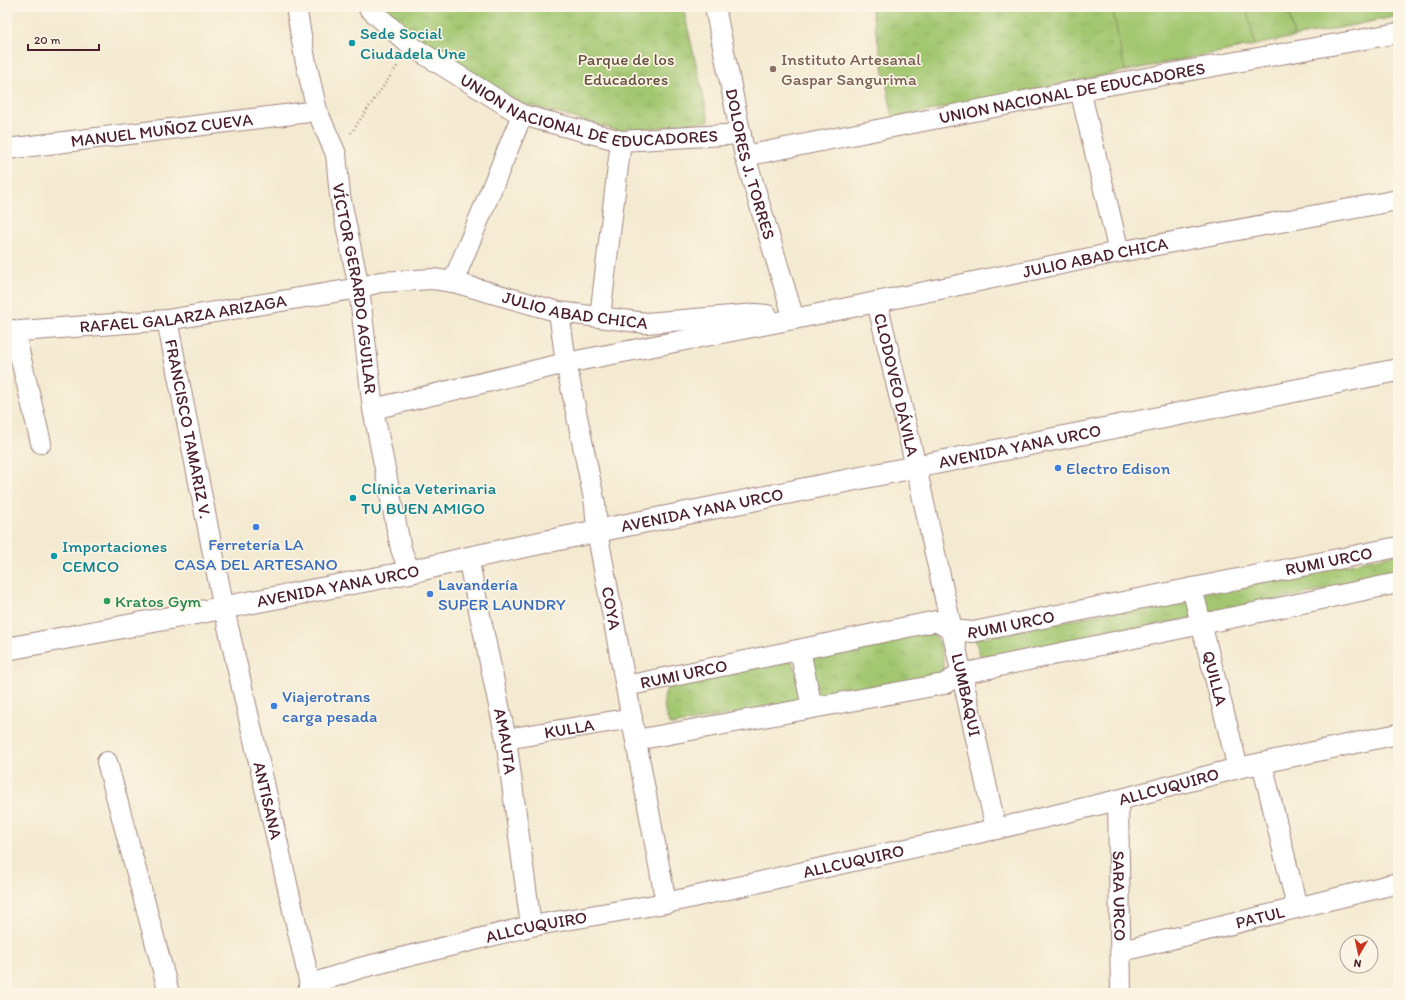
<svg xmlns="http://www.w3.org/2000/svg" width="1405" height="1000" font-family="Itim,sans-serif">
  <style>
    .grass { fill: url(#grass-tufts); stroke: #76734e }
    .garden { fill: #a3c771; stroke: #76734e }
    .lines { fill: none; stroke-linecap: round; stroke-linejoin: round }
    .street-casing { stroke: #9f847e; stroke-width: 22 }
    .secondary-casing { stroke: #9f847e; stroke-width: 24 }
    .path { stroke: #9f847e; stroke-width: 2.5; stroke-dasharray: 1 3; stroke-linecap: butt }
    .street { stroke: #fff; stroke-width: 20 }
    .secondary { stroke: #fff; stroke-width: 22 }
    .culture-dot { fill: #0f9aa8; stroke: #fcf5e5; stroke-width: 1.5 }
    .education-dot { fill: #8d6e63; stroke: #fcf5e5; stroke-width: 1.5 }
    .shop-dot { fill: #3f7fe0; stroke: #fcf5e5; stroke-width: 1.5 }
    .leisure-dot { fill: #2e9e5b; stroke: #fcf5e5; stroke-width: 1.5 }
    .labels { text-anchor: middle; stroke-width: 3.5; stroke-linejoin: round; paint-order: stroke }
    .culture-label { font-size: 17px; fill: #0d838f; stroke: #fcf5e5; text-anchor: start }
    .park-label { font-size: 17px; fill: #655140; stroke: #fcf5e5 }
    .education-label { font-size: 17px; fill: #785e54; stroke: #fcf5e5; text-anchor: start }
    .street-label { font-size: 17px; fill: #4a1f2b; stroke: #fcf5e5 }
    .shop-label { font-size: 17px; fill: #366cbe; stroke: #fcf5e5; text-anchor: start }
    .leisure-label { font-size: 17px; fill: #27864d; stroke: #fcf5e5; text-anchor: start }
  </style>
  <defs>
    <pattern id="grass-tufts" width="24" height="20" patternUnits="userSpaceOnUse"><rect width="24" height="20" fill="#a3c771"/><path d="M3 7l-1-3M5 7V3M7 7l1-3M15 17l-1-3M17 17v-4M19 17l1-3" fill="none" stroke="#8eaa62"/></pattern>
  </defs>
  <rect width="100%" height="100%" fill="#fcf5e5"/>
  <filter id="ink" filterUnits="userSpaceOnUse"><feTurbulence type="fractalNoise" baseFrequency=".025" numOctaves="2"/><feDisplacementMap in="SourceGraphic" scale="8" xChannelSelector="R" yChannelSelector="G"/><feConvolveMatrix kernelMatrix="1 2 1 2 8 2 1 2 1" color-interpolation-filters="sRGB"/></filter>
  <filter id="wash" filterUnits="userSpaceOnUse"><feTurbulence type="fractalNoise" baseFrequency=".012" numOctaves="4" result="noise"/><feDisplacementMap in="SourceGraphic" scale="16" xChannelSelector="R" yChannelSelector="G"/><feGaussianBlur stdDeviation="0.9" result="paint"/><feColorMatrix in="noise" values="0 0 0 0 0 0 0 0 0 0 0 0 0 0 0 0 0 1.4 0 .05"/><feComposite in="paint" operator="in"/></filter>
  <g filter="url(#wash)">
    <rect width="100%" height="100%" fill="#f4ead1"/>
    <path class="grass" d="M 384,7 L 683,7 L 709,121 L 623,132 L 524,104 L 454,70 Z
      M 871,7 L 1398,7 L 1398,16 L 893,118 Z
      M 1398,554 L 1398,575 L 982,661 L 975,639 Z
      M 927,630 C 942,635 946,662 942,676 L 821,697 L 817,692 L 812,659 L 813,656 Z
      M 791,660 C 797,670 801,687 799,699 L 792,704 L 671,725 C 664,716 661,696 668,687 Z"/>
    <path class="garden" d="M 1112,7 L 1246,7 L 1255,45 L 1125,71 Z
      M 1288,7 L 1398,7 L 1398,16 L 1294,37 Z"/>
  </g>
  <g filter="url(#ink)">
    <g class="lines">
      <defs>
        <g id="street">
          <path id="s1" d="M 296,7 L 305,58 L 317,111 L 336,154 L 340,196 L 359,288 L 373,409 L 401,549 L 410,572"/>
          <path id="s2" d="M 368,7 L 411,46 L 522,115 L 621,141 L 741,134"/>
          <path id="s3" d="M 715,7 L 745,156 L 794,319"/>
          <path d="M 1080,90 L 1119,252"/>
          <path id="s4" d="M 7,149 L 317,111"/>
          <path id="s5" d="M 745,156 L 1080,90 L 1398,33"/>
          <path d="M 453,282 L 522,115"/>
          <path id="s6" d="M 877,302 L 916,467 L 996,829"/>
          <path id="s7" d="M 559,312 L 566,363 L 595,504 L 597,531 L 666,903"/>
          <path d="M 600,317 L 621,141"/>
          <path id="s8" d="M 167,320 L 224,609 L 312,993"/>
          <path d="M 14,330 L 41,443"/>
          <path id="s9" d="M 7,332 L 167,320 L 359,288 L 380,282 L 433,279 L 453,282 L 559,312 L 646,323 L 756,314 L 767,315"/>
          <path id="s10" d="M 373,409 L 566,363 L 794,319 L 1119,252 L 1398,200"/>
          <path id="s11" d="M 468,558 L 506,739 L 531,926"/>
          <path id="s12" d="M 1192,588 L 1238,768"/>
          <path d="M 800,650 L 812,708"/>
          <path id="s13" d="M 626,686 L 936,621 L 952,630 L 973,632 L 1398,547"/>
          <path id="s14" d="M 506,739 L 632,718"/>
          <path d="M 636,740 L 944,684 L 961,674 L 1398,583"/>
          <path d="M 107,762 L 169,993"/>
          <path d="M 1262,763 L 1297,907"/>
          <path id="s15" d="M 1118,800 L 1121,993"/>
          <path id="s16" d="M 1122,951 L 1398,883"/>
          <path id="s17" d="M 309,985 L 360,968 L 531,926 L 666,903 L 996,829 L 1118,800 L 1238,768 L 1398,734"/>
        </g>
        <g id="secondary">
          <path id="s18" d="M 7,649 L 410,572 L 468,558 L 597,531 L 1398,370"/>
        </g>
      </defs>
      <use href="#street" class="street-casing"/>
      <use href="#secondary" class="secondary-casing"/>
      <path class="path" d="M 351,133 L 398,65"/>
      <use href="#street" class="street"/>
      <use href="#secondary" class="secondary"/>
    </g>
  </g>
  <g class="culture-dot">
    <circle cx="352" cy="43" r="4"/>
    <circle cx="353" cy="498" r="4"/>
    <circle cx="54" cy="556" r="4"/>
  </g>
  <circle class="education-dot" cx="773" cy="69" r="4"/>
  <g class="shop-dot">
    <circle cx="1058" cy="468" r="4"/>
    <circle cx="256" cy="527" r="4"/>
    <circle cx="430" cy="594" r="4"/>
    <circle cx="274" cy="706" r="4"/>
  </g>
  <circle class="leisure-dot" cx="107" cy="601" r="4"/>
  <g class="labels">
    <g class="culture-label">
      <text x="360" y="39">Sede Social<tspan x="360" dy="20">Ciudadela Une</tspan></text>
      <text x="361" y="494">Clínica Veterinaria<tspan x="361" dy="20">TU BUEN AMIGO</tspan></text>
      <text x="62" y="552">Importaciones<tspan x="62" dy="20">CEMCO</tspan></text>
    </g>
    <g class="park-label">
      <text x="626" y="65">Parque de los<tspan x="626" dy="20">Educadores</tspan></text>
    </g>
    <g class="education-label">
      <text x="781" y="65">Instituto Artesanal<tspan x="781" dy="20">Gaspar Sangurima</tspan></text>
    </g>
    <g class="street-label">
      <text dy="6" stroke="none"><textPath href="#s5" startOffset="333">UNION NACIONAL DE EDUCADORES</textPath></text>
      <text dy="6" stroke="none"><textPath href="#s2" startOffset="253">UNION NACIONAL DE EDUCADORES</textPath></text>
      <text dy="6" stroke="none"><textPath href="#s4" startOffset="156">MANUEL MUÑOZ CUEVA</textPath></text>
      <text dy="6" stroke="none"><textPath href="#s3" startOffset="161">DOLORES J. TORRES</textPath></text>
      <text dy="6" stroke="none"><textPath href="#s10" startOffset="738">JULIO ABAD CHICA</textPath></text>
      <text dy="6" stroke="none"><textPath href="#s1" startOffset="289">VÍCTOR GERARDO AGUILAR</textPath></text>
      <text dy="6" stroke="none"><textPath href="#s9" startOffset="576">JULIO ABAD CHICA</textPath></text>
      <text dy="6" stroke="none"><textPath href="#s9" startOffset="177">RAFAEL GALARZA ARIZAGA</textPath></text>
      <text dy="6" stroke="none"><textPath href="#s6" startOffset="85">CLODOVEO DÁVILA</textPath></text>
      <text dy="6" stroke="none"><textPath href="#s8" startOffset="111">FRANCISCO TAMARIZ V.</textPath></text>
      <text dy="6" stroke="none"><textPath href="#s18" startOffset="1033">AVENIDA YANA URCO</textPath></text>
      <text dy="6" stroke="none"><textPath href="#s18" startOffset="709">AVENIDA YANA URCO</textPath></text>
      <text dy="6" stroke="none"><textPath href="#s13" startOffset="719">RUMI URCO</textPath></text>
      <text dy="6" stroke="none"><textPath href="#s18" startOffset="337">AVENIDA YANA URCO</textPath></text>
      <text dy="6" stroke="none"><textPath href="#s7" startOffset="301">COYA</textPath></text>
      <text dy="6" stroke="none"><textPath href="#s13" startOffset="395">RUMI URCO</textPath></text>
      <text dy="6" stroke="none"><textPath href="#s13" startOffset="59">RUMI URCO</textPath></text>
      <text dy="6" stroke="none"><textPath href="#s12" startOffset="93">QUILLA</textPath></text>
      <text dy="6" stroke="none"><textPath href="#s6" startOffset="403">LUMBAQUI</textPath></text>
      <text dy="6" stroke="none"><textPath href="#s14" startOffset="64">KULLA</textPath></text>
      <text dy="6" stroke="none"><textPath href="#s11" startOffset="187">AMAUTA</textPath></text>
      <text dy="6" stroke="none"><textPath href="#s17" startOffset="883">ALLCUQUIRO</textPath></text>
      <text dy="6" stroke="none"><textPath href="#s8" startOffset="491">ANTISANA</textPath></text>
      <text dy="6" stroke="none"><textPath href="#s17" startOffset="559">ALLCUQUIRO</textPath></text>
      <text dy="6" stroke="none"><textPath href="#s15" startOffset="96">SARA URCO</textPath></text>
      <text dy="6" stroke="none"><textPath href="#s16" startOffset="142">PATUL</textPath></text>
      <text dy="6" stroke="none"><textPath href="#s17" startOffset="235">ALLCUQUIRO</textPath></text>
    </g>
    <g class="shop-label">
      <text x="1066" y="474">Electro Edison</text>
      <text x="256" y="550" text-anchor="middle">Ferretería LA<tspan x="256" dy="20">CASA DEL ARTESANO</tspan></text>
      <text x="438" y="590">Lavandería<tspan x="438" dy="20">SUPER LAUNDRY</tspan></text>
      <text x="282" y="702">Viajerotrans<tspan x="282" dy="20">carga pesada</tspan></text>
    </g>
    <g class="leisure-label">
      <text x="115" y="607">Kratos Gym</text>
    </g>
  </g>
  <rect width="1405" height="1000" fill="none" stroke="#fcf5e5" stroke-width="24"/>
  <g transform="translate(1359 954) rotate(189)"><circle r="19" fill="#fcf5e5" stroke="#b59f9b"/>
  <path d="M0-3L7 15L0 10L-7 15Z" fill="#c8321e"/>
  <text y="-6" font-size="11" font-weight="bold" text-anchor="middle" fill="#4a1f2b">N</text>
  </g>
  <path d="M28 44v6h71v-6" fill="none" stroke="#4a1f2b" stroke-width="2"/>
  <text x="34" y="44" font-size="12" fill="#4a1f2b" stroke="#fcf5e5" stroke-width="3" paint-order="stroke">20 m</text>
</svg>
